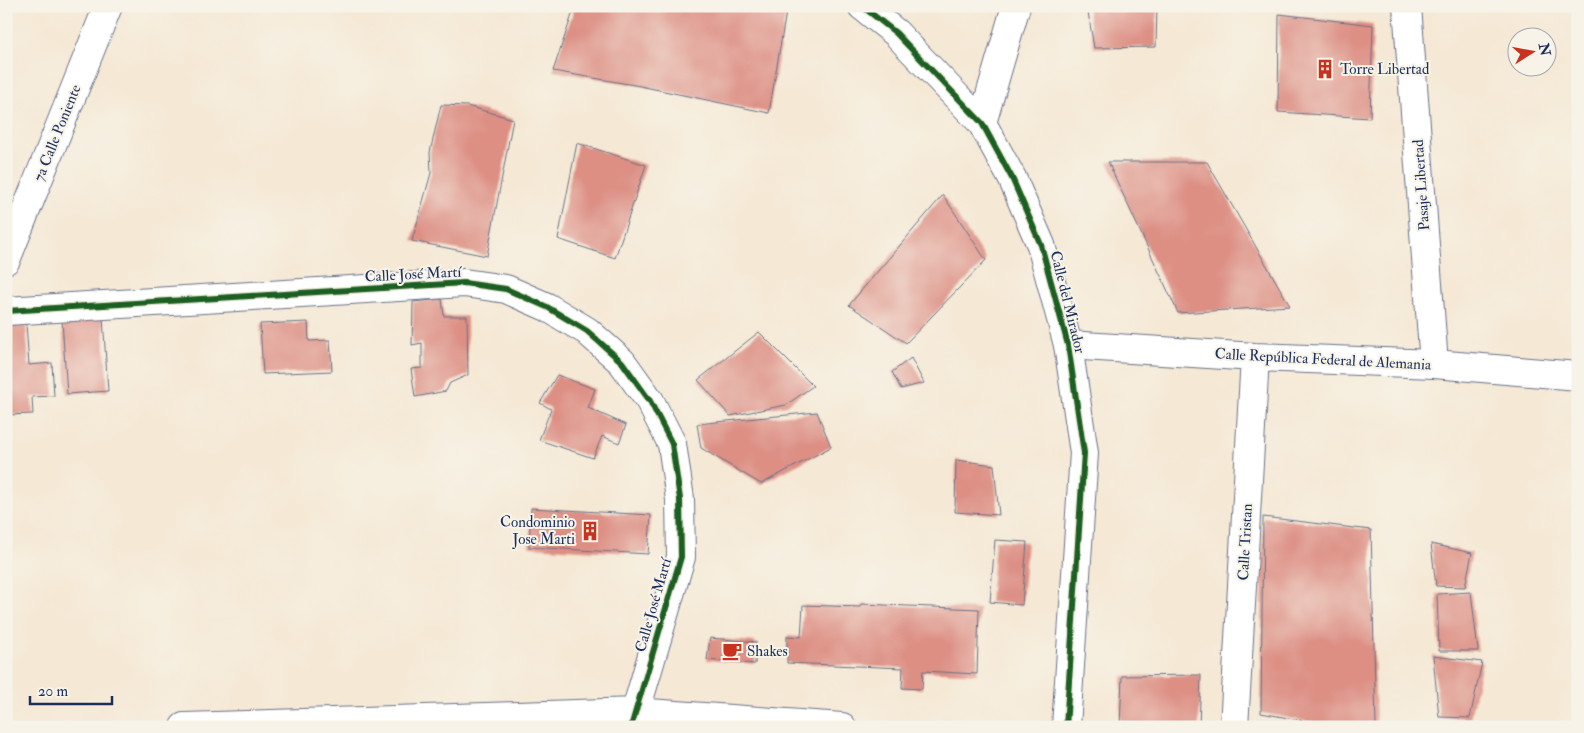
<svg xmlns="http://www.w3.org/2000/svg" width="1584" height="733" font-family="'IM FELL Double Pica',serif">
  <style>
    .building { fill: #dd8f84 }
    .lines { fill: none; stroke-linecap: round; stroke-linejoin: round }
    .minor-casing { stroke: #677087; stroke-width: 30 }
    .tertiary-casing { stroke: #677087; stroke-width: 30 }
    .minor { stroke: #fff; stroke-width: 28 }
    .tertiary { stroke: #fff; stroke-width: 28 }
    .cycleway-casing { stroke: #f7f3e8; stroke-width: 9 }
    .cycleway { stroke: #1b5e20; stroke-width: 6 }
    .labels { text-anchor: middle; stroke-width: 4; stroke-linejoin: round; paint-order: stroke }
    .poi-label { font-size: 15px; fill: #1b2f5e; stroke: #f7f3e8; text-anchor: start }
    .street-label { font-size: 15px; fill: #1b2f5e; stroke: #f7f3e8 }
  </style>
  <rect width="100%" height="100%" fill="#f7f3e8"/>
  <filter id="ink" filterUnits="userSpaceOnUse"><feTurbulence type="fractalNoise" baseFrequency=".02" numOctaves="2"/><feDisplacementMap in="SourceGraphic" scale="10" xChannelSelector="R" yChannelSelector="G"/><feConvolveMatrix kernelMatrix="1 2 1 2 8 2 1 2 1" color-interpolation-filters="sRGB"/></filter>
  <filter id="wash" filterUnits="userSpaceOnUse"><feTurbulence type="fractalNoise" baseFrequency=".0096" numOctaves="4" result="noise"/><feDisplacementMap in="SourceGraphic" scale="20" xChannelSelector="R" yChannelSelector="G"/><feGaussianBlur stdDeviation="1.12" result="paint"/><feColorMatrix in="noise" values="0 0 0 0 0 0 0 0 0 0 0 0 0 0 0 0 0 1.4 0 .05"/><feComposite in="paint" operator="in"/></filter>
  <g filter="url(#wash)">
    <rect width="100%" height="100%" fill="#f5e8d4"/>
    <g id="blocks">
      <path class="building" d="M 575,6 L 768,6 L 786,12 L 769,113 L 640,86 L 553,71 Z
        M 1087,6 L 1157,6 L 1156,47 L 1094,48 Z
        M 1279,14 L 1373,25 L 1370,118 L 1278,112 Z
        M 441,105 L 467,106 L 513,119 L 487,256 L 412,241 L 431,173 L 430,152 Z
        M 577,143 L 646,165 L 615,258 L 558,239 Z
        M 1108,162 L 1207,162 L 1290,306 L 1178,313 Z
        M 943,195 L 986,260 L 906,343 L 849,305 Z
        M 442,299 L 444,316 L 467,316 L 468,375 L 450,383 L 446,391 L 415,397 L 411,369 L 422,368 L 422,343 L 412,345 L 413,302 Z
        M 103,318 L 108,391 L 67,394 L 62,321 Z
        M 308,322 L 309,341 L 330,340 L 332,371 L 263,374 L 260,324 Z
        M 26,324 L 29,365 L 52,363 L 54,396 L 32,397 L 33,414 L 6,415 L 6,325 Z
        M 759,332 L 813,386 L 786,405 L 730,416 L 698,380 Z
        M 911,358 L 924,383 L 901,389 L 892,372 Z
        M 557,375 L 595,389 L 588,408 L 626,425 L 619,443 L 602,436 L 593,458 L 539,440 L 551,409 L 540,403 Z
        M 817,412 L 831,447 L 761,484 L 701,448 L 697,424 Z
        M 956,460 L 994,465 L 999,515 L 955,512 Z
        M 531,508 L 651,515 L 648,554 L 529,547 Z
        M 1263,517 L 1371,530 L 1376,727 L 1338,727 L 1261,713 Z
        M 995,540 L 1027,542 L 1022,605 L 990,602 Z
        M 1431,544 L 1472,553 L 1465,587 L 1436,586 Z
        M 1471,592 L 1478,651 L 1439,651 L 1437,594 Z
        M 861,604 L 979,609 L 977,674 L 923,671 L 922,689 L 902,688 L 903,668 L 787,663 L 787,636 L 801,637 L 803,605 L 860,607 Z
        M 710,638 L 756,642 L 755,664 L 707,660 Z
        M 1433,656 L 1482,662 L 1470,718 L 1439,717 Z
        M 1201,675 L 1199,727 L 1120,727 L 1122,676 Z"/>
    </g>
  </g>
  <g filter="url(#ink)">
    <use href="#blocks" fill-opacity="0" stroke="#677087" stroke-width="1"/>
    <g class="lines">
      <defs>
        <path id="minor" d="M 1407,6 L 1434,364
          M 982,123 L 1016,6
          M 6,260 L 108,6
          M 6,311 L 464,283 L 506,289 L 547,307 L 587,331 L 622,362 L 650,401 L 672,444 L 680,499 L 681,557 L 631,727
          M 1068,345 L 1255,357 L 1434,364 L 1578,376
          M 184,727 L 635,712 L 842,727
          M 1234,727 L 1255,357"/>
        <path id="tertiary" d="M 862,6 L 896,33 L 982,123 L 1012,178 L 1041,245 L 1068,345 L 1084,453 L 1066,727"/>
      </defs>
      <use href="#minor" class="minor-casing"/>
      <use href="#tertiary" class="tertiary-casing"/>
      <use href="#minor" class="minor"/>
      <use href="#tertiary" class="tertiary"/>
      <defs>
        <path id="cycleway" d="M 862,6 L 896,33 L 982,123 L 1012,178 L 1041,245 L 1068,345 L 1084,453 L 1066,727
          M 6,311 L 464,283 L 506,289 L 547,307 L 587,331 L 622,362 L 650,401 L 672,444 L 680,499 L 681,557 L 631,727"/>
      </defs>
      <use href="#cycleway" class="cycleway-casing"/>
      <use href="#cycleway" class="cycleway"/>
    </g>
  </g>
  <defs>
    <symbol id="building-bare" viewBox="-9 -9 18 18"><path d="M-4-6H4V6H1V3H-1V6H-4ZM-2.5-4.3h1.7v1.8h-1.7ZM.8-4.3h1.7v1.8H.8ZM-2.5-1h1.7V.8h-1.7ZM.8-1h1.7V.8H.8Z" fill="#c8321e" stroke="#f7f3e8" stroke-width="2.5" paint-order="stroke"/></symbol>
    <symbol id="cafe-bare" viewBox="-9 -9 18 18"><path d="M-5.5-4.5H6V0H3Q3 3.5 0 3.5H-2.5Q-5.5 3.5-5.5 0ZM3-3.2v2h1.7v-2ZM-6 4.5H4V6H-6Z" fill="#c8321e" stroke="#f7f3e8" stroke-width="2.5" paint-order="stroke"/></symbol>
  </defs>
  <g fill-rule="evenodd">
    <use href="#building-bare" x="1311" y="55" width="28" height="28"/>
    <use href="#building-bare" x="576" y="517" width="28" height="28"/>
    <use href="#cafe-bare" x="718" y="637" width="28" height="28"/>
  </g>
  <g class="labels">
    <g class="poi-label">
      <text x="1340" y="74">Torre Libertad</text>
      <text x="575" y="527" text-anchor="end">Condominio<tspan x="575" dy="17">Jose Marti</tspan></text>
      <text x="747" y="656">Shakes</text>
    </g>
    <g class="street-label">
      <text transform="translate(57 133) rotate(-68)" y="5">7a Calle Poniente</text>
      <text transform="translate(1421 185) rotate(-94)" y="5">Pasaje Libertad</text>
      <text transform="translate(413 274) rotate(-3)" y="5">Calle José Martí</text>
      <text transform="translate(1068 302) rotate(76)" y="5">Calle del Mirador</text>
      <text transform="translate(1323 359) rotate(3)" y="5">Calle República Federal de Alemania</text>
      <text transform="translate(1245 542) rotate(-87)" y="5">Calle Tristan</text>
      <text transform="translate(653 605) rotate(-74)" y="5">Calle José Martí</text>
    </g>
  </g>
  <rect width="1584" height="733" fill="none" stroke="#f7f3e8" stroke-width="25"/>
  <g transform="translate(1532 52) rotate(79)"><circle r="24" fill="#f7f3e8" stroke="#9fa5b1"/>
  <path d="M0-4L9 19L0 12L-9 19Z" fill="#c8321e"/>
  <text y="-8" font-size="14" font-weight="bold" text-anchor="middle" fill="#1b2f5e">N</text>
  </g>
  <path d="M30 696v8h82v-8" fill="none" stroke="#1b2f5e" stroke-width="2.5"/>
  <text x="38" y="696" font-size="15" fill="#1b2f5e" stroke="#f7f3e8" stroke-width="4" paint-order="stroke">20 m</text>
</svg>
